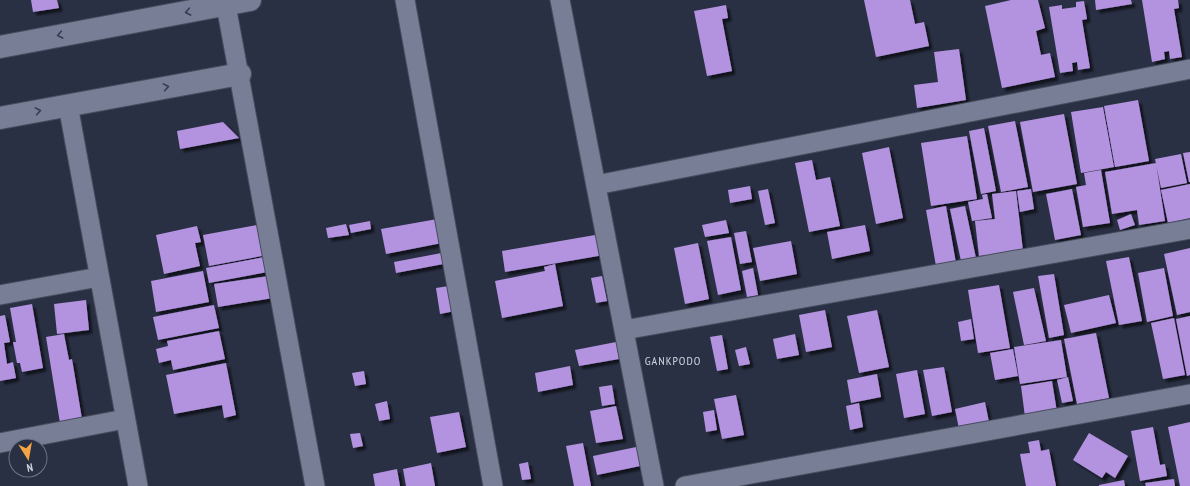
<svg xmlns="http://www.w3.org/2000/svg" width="1190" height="486" font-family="'PT Sans Narrow',sans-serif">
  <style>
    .building { fill: #b393e0; filter: url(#shadow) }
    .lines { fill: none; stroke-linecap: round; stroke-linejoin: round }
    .minor-casing { stroke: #474c5d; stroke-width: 21 }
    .tertiary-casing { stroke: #474c5d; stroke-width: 24 }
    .minor { stroke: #777e96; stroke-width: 19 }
    .tertiary { stroke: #777e96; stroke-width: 22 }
    .oneway { stroke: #363c50 }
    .labels { text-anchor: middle; stroke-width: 4; stroke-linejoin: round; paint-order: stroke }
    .neighbourhood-label { font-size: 12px; letter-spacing: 1px; fill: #d0d4e1; stroke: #2a3044 }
  </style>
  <defs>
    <filter id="shadow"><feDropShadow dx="3.5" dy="3.5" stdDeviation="1" flood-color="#0009"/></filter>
  </defs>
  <rect width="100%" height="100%" fill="#2a3044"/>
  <path class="building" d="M 31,0 L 57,0 L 59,8 L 33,12 Z
    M 864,0 L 910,0 L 915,24 L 924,22 L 929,46 L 876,57 Z
    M 1011,0 L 1038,0 L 1045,28 L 1036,31 L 1041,55 L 1050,53 L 1055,77 L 1002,88 L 985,6 Z
    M 1095,0 L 1131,0 L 1132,4 L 1096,10 Z
    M 1142,0 L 1178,0 L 1179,8 L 1174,9 L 1182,57 L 1170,59 L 1169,51 L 1164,52 L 1165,59 L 1152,62 Z
    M 1084,1 L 1087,19 L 1082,20 L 1090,68 L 1078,70 L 1077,62 L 1072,63 L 1073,71 L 1060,73 L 1049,7 L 1062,5 L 1062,9 L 1076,7 L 1076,2 Z
    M 726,5 L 728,18 L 722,19 L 732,71 L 707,76 L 694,11 Z
    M 959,49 L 966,100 L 917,108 L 914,85 L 938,82 L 934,52 Z
    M 1138,100 L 1149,161 L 1115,167 L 1104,106 Z
    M 1103,107 L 1114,167 L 1081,173 L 1071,112 Z
    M 1064,114 L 1077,184 L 1033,192 L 1020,122 Z
    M 1015,121 L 1028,187 L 1001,192 L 988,126 Z
    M 223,122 L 239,138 L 180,149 L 177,131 Z
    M 984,128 L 996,191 L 981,194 L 969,131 Z
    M 967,136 L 977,199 L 931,206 L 921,143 Z
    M 889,147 L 903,218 L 876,224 L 862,153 Z
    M 1190,152 L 1190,182 L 1189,182 L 1183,153 Z
    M 1181,154 L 1187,183 L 1161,188 L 1155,159 Z
    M 812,160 L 816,180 L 830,177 L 840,226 L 809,232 L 795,163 Z
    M 1156,163 L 1165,221 L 1139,225 L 1137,210 L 1112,214 L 1105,172 Z
    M 1101,170 L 1110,223 L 1083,227 L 1076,187 L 1086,185 L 1084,173 Z
    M 1190,184 L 1190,218 L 1168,223 L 1161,190 Z
    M 750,186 L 752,199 L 730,203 L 728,190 Z
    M 768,189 L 775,223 L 765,225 L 758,191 Z
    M 1031,189 L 1034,209 L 1020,212 L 1017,191 Z
    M 1072,189 L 1081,235 L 1055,240 L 1046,194 Z
    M 1016,191 L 1023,251 L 979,256 L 975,221 L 995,219 L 992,194 Z
    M 987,194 L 992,218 L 972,221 L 968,202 L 983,199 L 982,195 Z
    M 946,206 L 956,263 L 936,266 L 926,210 Z
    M 965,206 L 976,258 L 961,261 L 950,209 Z
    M 1131,214 L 1135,225 L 1120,230 L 1117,220 Z
    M 443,218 L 447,242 L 386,254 L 381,229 Z
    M 726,220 L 729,233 L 705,237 L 702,225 Z
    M 370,221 L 371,229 L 351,233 L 349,225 Z
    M 262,224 L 267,255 L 209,266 L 203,235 Z
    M 346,224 L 349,235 L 328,238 L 326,228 Z
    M 865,225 L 870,251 L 832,259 L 827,232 Z
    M 197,226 L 201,242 L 195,243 L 200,266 L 164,274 L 156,235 Z
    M 746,231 L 752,262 L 740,264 L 734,233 Z
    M 601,234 L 604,255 L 505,272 L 502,251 Z
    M 731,237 L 741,290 L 718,295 L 707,241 Z
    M 791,241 L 797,274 L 760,281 L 753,248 Z
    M 698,243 L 709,299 L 685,304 L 674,248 Z
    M 1190,248 L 1190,312 L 1177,315 L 1164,254 Z
    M 452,251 L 454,262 L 396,273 L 394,262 Z
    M 270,256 L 273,271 L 209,283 L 206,268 Z
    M 1129,257 L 1142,321 L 1119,325 L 1106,261 Z
    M 555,264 L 563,306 L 502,318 L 495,281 L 545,271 L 544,267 Z
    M 753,268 L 758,295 L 747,297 L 742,271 Z
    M 1164,268 L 1173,316 L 1147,322 L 1138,273 Z
    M 203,271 L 209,302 L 156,312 L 151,281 Z
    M 1054,274 L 1064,335 L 1049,338 L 1038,276 Z
    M 269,276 L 273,298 L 218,307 L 214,284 Z
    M 602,276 L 607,301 L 596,303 L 591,278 Z
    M 455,285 L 460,310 L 440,314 L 436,288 Z
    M 999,285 L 1010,348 L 978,353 L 968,290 Z
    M 1034,288 L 1046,341 L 1024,345 L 1013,292 Z
    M 1109,295 L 1116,323 L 1071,333 L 1064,305 Z
    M 86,300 L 89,330 L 57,334 L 54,304 Z
    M 32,304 L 43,368 L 22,372 L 20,363 L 17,363 L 13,342 L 16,342 L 10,308 Z
    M 214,305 L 219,328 L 158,340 L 153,317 Z
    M 825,310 L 832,347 L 806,352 L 799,315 Z
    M 877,310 L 889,367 L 859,373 L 847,316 Z
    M 5,315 L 10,342 L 4,343 L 7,364 L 13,362 L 16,378 L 0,381 L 0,316 Z
    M 1190,316 L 1190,375 L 1187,376 L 1176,319 Z
    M 1174,318 L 1185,375 L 1163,379 L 1151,323 Z
    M 971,319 L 974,339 L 961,341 L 958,322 Z
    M 219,331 L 225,359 L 173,370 L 171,360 L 159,363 L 156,349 L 168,346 L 167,341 Z
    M 1096,333 L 1109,398 L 1077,404 L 1064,339 Z
    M 64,334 L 69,360 L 72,359 L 82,419 L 60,423 L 46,337 Z
    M 795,334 L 799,355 L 777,359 L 773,339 Z
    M 722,335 L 728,369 L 717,371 L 710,337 Z
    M 1061,340 L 1067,377 L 1020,384 L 1014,347 Z
    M 616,342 L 619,359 L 579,366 L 575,350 Z
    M 746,347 L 750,364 L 739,366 L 735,350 Z
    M 1013,349 L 1018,376 L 995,380 L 990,353 Z
    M 226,363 L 236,415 L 224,418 L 222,405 L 174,414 L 166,375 Z
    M 570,366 L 573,385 L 538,392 L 535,373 Z
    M 944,367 L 952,412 L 932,416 L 923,370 Z
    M 917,370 L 925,414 L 904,418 L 896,374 Z
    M 364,371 L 366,384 L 355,386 L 352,373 Z
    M 877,374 L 881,397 L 851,403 L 847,380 Z
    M 1068,377 L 1073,401 L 1062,403 L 1057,380 Z
    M 1052,381 L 1057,412 L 1025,417 L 1021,386 Z
    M 612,385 L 615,404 L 602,406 L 599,387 Z
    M 736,395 L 744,435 L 722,439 L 714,399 Z
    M 387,401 L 390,419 L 379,421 L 375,404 Z
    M 985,402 L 989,422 L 959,429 L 955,409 Z
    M 859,403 L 863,427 L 850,430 L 846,406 Z
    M 616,406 L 623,439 L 596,443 L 590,411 Z
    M 714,410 L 717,430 L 706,432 L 703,412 Z
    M 459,412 L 466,447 L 437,453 L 430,417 Z
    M 1190,422 L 1190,486 L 1180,486 L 1168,427 Z
    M 1153,427 L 1160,465 L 1165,464 L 1167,476 L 1140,481 L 1131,431 Z
    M 360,433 L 363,446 L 353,448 L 350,434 Z
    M 1089,433 L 1128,456 L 1115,478 L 1106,472 L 1102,478 L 1073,460 Z
    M 1039,440 L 1041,451 L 1049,449 L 1056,486 L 1026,486 L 1020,454 L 1030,453 L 1028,442 Z
    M 583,443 L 591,486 L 574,486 L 566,446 Z
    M 641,446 L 645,465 L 597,475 L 593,456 Z
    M 528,462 L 531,479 L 522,480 L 519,464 Z
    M 431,463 L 435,486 L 406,486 L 403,469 Z
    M 397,469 L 400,486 L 375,486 L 373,474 Z
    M 1174,479 L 1175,486 L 1146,486 L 1145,483 Z
    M 1124,480 L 1125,486 L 1099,486 L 1099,485 Z"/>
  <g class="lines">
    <defs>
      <path id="minor" d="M 225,0 L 315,486
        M 405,0 L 493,486
        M 560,0 L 654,486
        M 68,105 L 138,486
        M 596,185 L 1190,69
        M 0,295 L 99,277
        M 624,330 L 1190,229
        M 0,443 L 125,419
        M 685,486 L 1190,394"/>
      <path id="tertiary" d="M 0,47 L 250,0
        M 0,118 L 240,74"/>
    </defs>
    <use href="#minor" class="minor-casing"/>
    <use href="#tertiary" class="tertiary-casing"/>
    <use href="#minor" class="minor"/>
    <use href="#tertiary" class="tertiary"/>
  </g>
  <defs><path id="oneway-chevron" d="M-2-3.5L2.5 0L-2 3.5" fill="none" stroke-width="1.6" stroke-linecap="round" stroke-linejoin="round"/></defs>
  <g class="oneway">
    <use href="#oneway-chevron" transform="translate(188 12) rotate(169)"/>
    <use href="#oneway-chevron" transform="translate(60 35) rotate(169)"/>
    <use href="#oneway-chevron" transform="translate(166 87) rotate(-10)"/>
    <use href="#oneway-chevron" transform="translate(38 111) rotate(-10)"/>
  </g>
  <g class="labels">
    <g class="neighbourhood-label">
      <text x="673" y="365">GANKPODO</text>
    </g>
  </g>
  <g transform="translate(28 458) rotate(169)"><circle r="19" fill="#2a3044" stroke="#6c7283"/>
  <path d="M0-3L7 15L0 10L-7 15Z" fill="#f3a443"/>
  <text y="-6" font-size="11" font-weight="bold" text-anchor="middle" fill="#d0d4e1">N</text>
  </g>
</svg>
